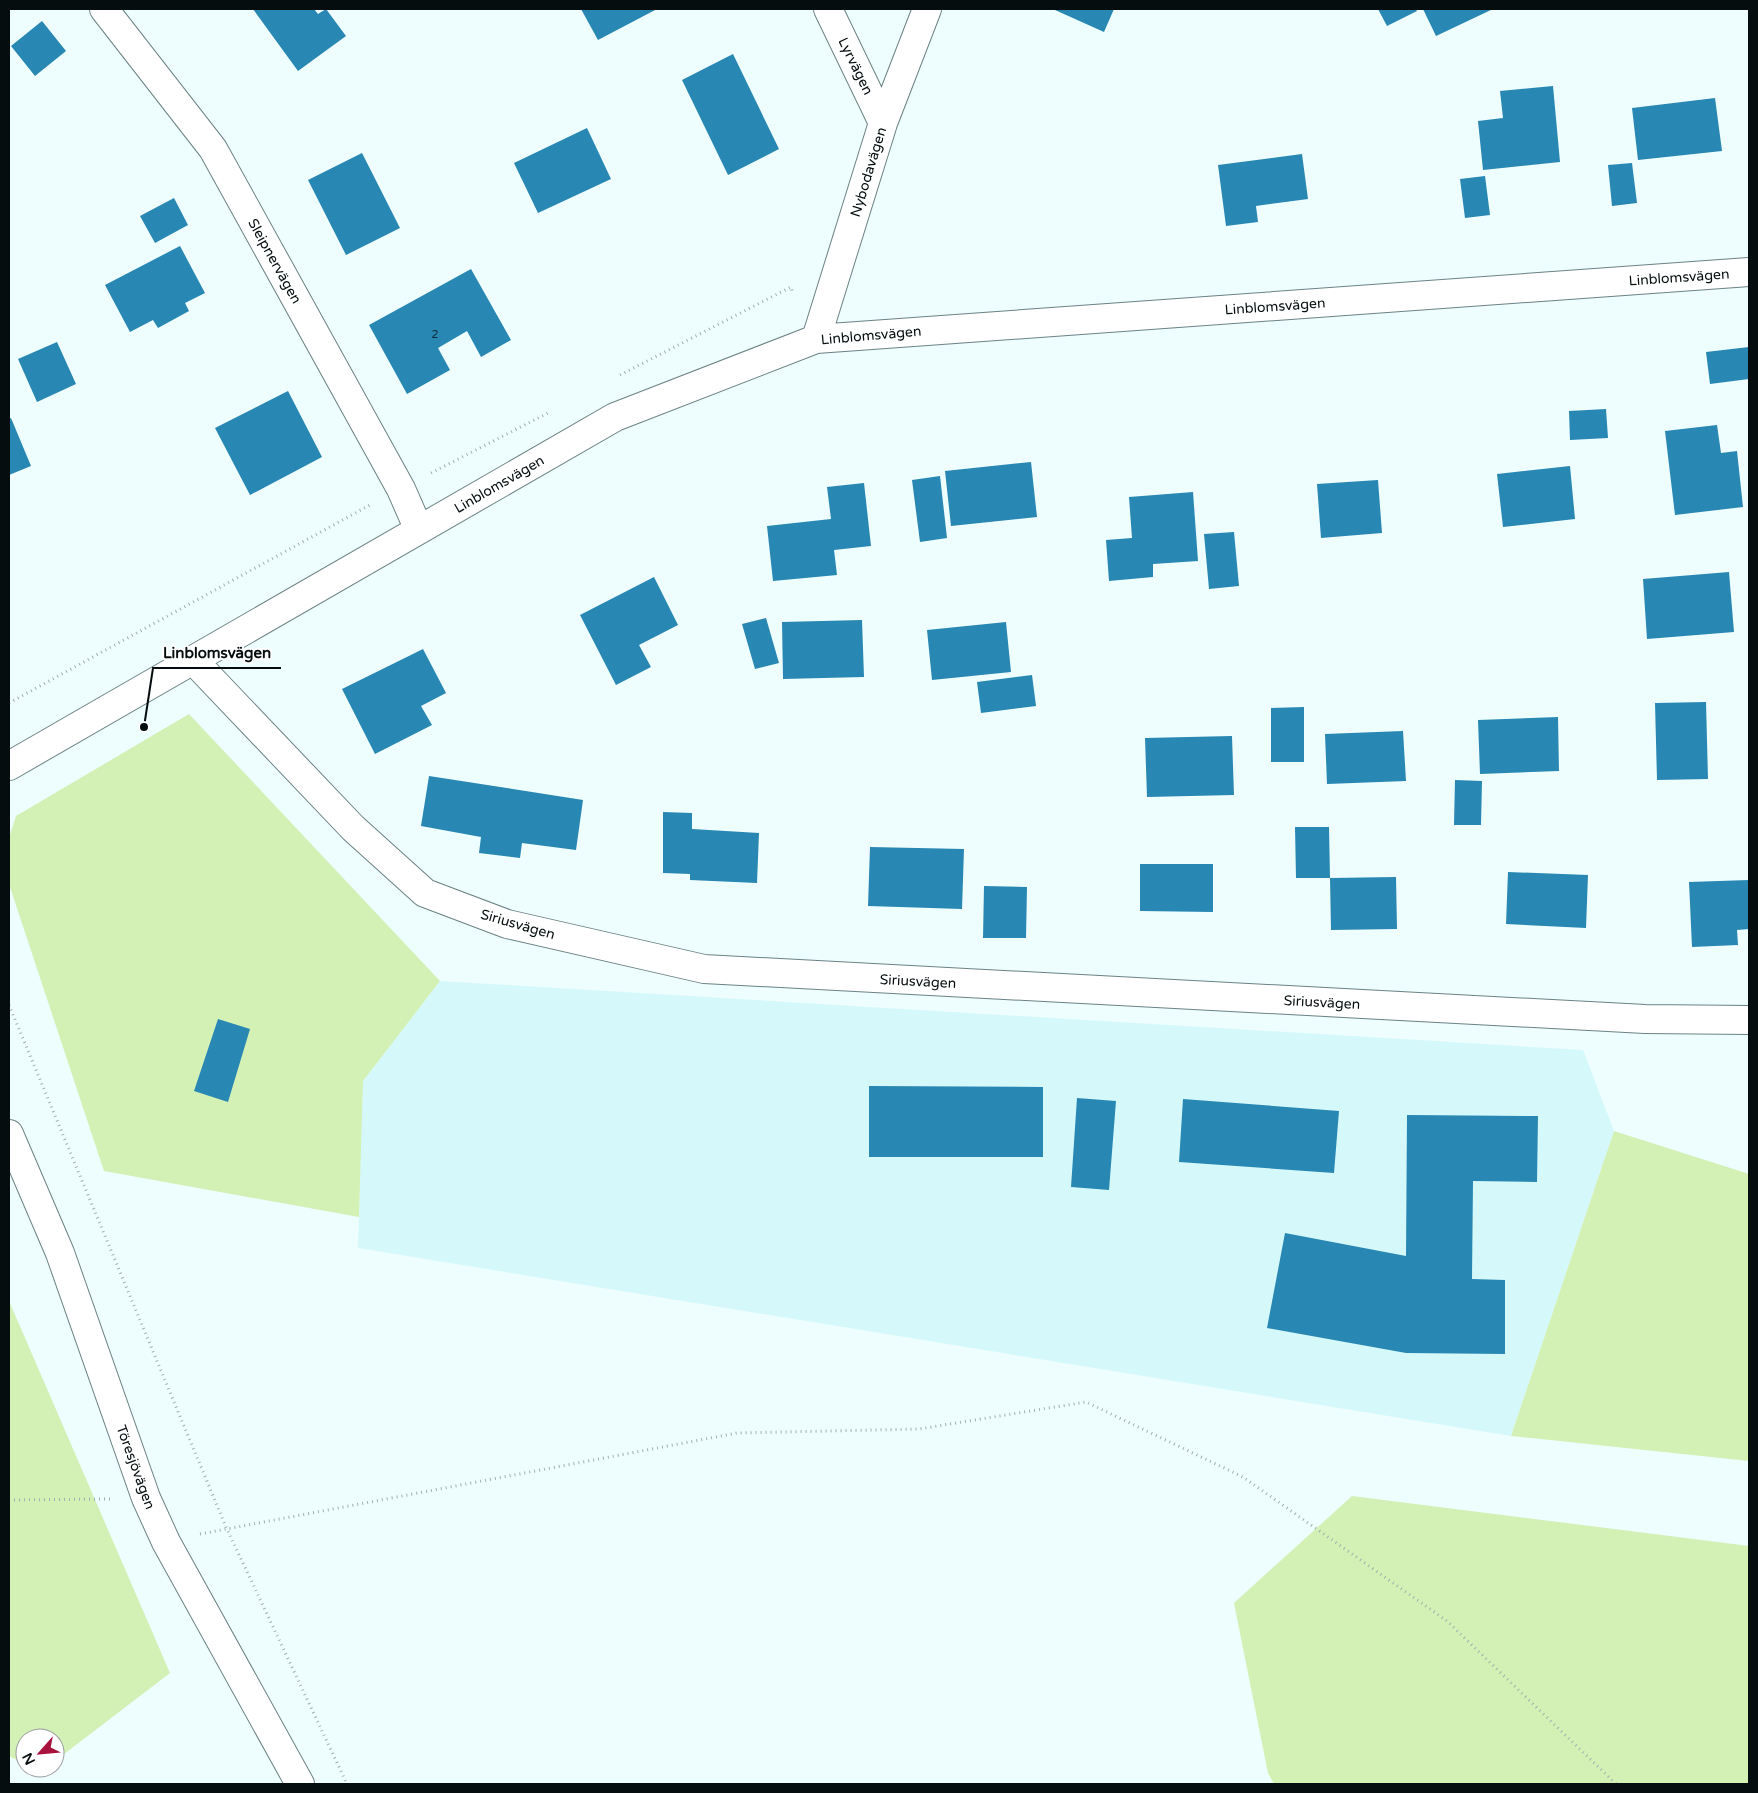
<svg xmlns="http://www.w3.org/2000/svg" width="1758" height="1793" font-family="'Varela Round',sans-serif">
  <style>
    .built { fill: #d5f9fa }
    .green { fill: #d3f0b5 }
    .building { fill: #2887b3 }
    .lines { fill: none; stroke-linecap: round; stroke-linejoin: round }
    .minor-casing { stroke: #6b8283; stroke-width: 30 }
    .path { stroke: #a2afb0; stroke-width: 3; stroke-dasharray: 1 4; stroke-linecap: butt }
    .minor { stroke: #fff; stroke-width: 28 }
    .labels { text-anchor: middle; stroke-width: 4; stroke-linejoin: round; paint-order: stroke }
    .number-label { font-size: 11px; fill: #0e2c37 }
    .street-label { font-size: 14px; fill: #050d0e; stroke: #fff }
    .leader { fill: none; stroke: #050d0e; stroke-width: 2 }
    .callout-dot { fill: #050d0e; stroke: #fff; stroke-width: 2 }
    .callout-label { font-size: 15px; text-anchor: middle; font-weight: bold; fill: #050d0e; stroke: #fff; stroke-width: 4; stroke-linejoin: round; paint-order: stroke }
  </style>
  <rect width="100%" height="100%" fill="#eefdfe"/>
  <path class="built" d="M 440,981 L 1583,1050 L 1614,1131 L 1511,1436 L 358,1248 L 363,1081 Z"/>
  <path class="green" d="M 189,714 L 440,981 L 363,1081 L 359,1217 L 104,1171 L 9,884 L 9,838 L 16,816 Z
    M 1614,1131 L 1749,1174 L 1749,1461 L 1511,1436 Z
    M 9,1301 L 170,1673 L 55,1761 L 55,1738 L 25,1738 L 25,1764 L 9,1756 Z
    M 1352,1496 L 1749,1546 L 1749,1784 L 1274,1784 L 1268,1773 L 1234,1603 Z"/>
  <path class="building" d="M 253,9 L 314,9 L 318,14 L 326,9 L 346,36 L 298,71 Z
    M 581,9 L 657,9 L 598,40 Z
    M 1056,9 L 1114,9 L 1104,32 L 1055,10 Z
    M 1378,9 L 1416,9 L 1417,11 L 1387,26 Z
    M 1423,9 L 1493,9 L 1436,36 Z
    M 42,21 L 66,51 L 35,76 L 11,46 Z
    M 733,54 L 779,149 L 728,175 L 682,80 Z
    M 1553,86 L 1560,162 L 1483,170 L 1478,121 L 1503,118 L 1500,91 Z
    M 1715,98 L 1722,151 L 1638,160 L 1632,108 Z
    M 587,128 L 611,179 L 538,213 L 514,163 Z
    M 362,153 L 400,228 L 346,255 L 308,180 Z
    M 1302,154 L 1308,199 L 1256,206 L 1258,222 L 1226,226 L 1218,165 Z
    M 1632,163 L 1637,203 L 1612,206 L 1608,165 Z
    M 1485,176 L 1490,215 L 1465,218 L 1460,179 Z
    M 174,198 L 188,225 L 155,243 L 140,216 Z
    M 180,246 L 205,293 L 185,303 L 189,311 L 158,328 L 153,320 L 130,332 L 105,285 Z
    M 471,269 L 511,340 L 481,357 L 467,331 L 438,348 L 450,370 L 407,394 L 369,325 Z
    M 57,342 L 76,384 L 37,402 L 18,359 Z
    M 1749,347 L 1749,379 L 1710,384 L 1706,352 Z
    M 288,391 L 322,457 L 250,495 L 215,428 Z
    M 1606,409 L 1608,438 L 1570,440 L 1569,411 Z
    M 11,418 L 31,466 L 9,475 L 9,419 Z
    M 1717,425 L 1721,453 L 1737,451 L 1743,507 L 1675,515 L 1665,431 Z
    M 1031,462 L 1037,517 L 951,526 L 945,471 Z
    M 1570,466 L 1575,519 L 1503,527 L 1497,474 Z
    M 940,476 L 947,538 L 920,542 L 912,480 Z
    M 1378,480 L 1382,533 L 1321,538 L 1317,484 Z
    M 864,483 L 871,546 L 834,550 L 837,575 L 773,581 L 767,526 L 831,519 L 827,487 Z
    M 1193,492 L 1198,561 L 1153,564 L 1153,577 L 1109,581 L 1106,540 L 1132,538 L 1129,497 Z
    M 1234,532 L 1239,586 L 1209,589 L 1204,534 Z
    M 1729,572 L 1734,632 L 1647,639 L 1643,579 Z
    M 654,577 L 678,625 L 639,645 L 651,667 L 616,685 L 580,615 Z
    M 766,618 L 779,663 L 755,669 L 742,624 Z
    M 862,620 L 864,677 L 783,679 L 782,622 Z
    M 1006,622 L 1011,672 L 932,680 L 927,630 Z
    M 423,649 L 446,693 L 421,706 L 432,725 L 375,754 L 342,689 Z
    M 1032,675 L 1036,706 L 981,713 L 977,682 Z
    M 1706,702 L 1708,779 L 1657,780 L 1655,703 Z
    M 1304,707 L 1304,762 L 1271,762 L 1271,708 Z
    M 1558,717 L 1559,771 L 1480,774 L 1478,720 Z
    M 1403,731 L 1406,781 L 1327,784 L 1325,734 Z
    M 1232,736 L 1234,795 L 1147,797 L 1145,738 Z
    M 429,776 L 583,800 L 576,850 L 522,843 L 520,858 L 479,853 L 481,837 L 421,826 Z
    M 1455,780 L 1482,781 L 1481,825 L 1454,825 Z
    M 663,812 L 692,813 L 692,829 L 759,833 L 757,883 L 690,880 L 690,874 L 663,873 Z
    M 1295,827 L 1329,827 L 1330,878 L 1296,878 Z
    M 870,847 L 964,849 L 962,909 L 868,906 Z
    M 1140,864 L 1213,864 L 1213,912 L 1140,911 Z
    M 1508,872 L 1588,875 L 1586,928 L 1506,924 Z
    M 1396,877 L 1397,929 L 1331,930 L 1330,878 Z
    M 1749,880 L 1749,929 L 1737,930 L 1738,945 L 1692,947 L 1689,882 Z
    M 984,886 L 1027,887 L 1026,938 L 983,938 Z
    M 218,1019 L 250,1029 L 228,1102 L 194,1091 Z
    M 869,1086 L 1043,1087 L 1043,1157 L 869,1157 Z
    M 1077,1098 L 1116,1101 L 1109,1190 L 1071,1187 Z
    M 1183,1099 L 1339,1111 L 1334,1173 L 1179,1162 Z
    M 1407,1115 L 1538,1116 L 1537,1182 L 1473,1181 L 1472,1279 L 1505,1280 L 1505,1354 L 1406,1353 L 1267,1328 L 1285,1233 L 1406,1256 Z"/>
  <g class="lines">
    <defs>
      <path id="minor" d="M 104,9 L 213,149 L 401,489 L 419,530
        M 828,9 L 883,123
        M 816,339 L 883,123 L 927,9
        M 193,660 L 353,828 L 425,893 L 507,924 L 704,969 L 1645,1019 L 1749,1020
        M 9,766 L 615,417 L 816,339 L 1749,272
        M 9,1134 L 60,1253 L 146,1498 L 166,1542 L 300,1784"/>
    </defs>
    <use href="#minor" class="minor-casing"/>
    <path class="path" d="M 620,375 L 791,287 L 793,293
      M 431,473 L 548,413
      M 9,703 L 370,505
      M 9,1005 L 226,1527 L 347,1784
      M 9,1500 L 111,1499
      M 200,1534 L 737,1433 L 919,1429 L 1086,1402 L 1243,1477 L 1447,1621 L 1616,1784"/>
    <use href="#minor" class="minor"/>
  </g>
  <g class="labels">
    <g class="number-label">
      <text x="435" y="338">2</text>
    </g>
    <g class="street-label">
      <text transform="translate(856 66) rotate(64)" y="5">Lyrvägen</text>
      <text transform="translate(868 172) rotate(-73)" y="5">Nybodavägen</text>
      <text transform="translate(275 261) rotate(61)" y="5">Sleipnervägen</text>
      <text transform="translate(1679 277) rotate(-4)" y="5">Linblomsvägen</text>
      <text transform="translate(1275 306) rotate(-4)" y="5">Linblomsvägen</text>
      <text transform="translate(871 335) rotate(-5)" y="5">Linblomsvägen</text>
      <text transform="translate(499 484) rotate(-30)" y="5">Linblomsvägen</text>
      <text transform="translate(518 924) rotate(16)" y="5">Siriusvägen</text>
      <text transform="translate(918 981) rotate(3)" y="5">Siriusvägen</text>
      <text transform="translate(1322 1002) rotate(3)" y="5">Siriusvägen</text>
      <text transform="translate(136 1467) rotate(70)" y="5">Töresjövägen</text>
    </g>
  </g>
  <path class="leader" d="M144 727L153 668H281"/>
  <circle class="callout-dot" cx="144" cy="727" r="5"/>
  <g class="callout-label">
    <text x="217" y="658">Linblomsvägen</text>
  </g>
  <rect width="1758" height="1793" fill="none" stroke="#050d0e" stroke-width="20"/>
  <g transform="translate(40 1753) rotate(243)"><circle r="24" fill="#ffffff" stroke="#9b9e9f"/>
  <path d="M0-4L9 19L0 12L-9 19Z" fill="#a9123d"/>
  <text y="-8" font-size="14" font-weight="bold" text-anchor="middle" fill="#050d0e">N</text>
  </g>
</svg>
